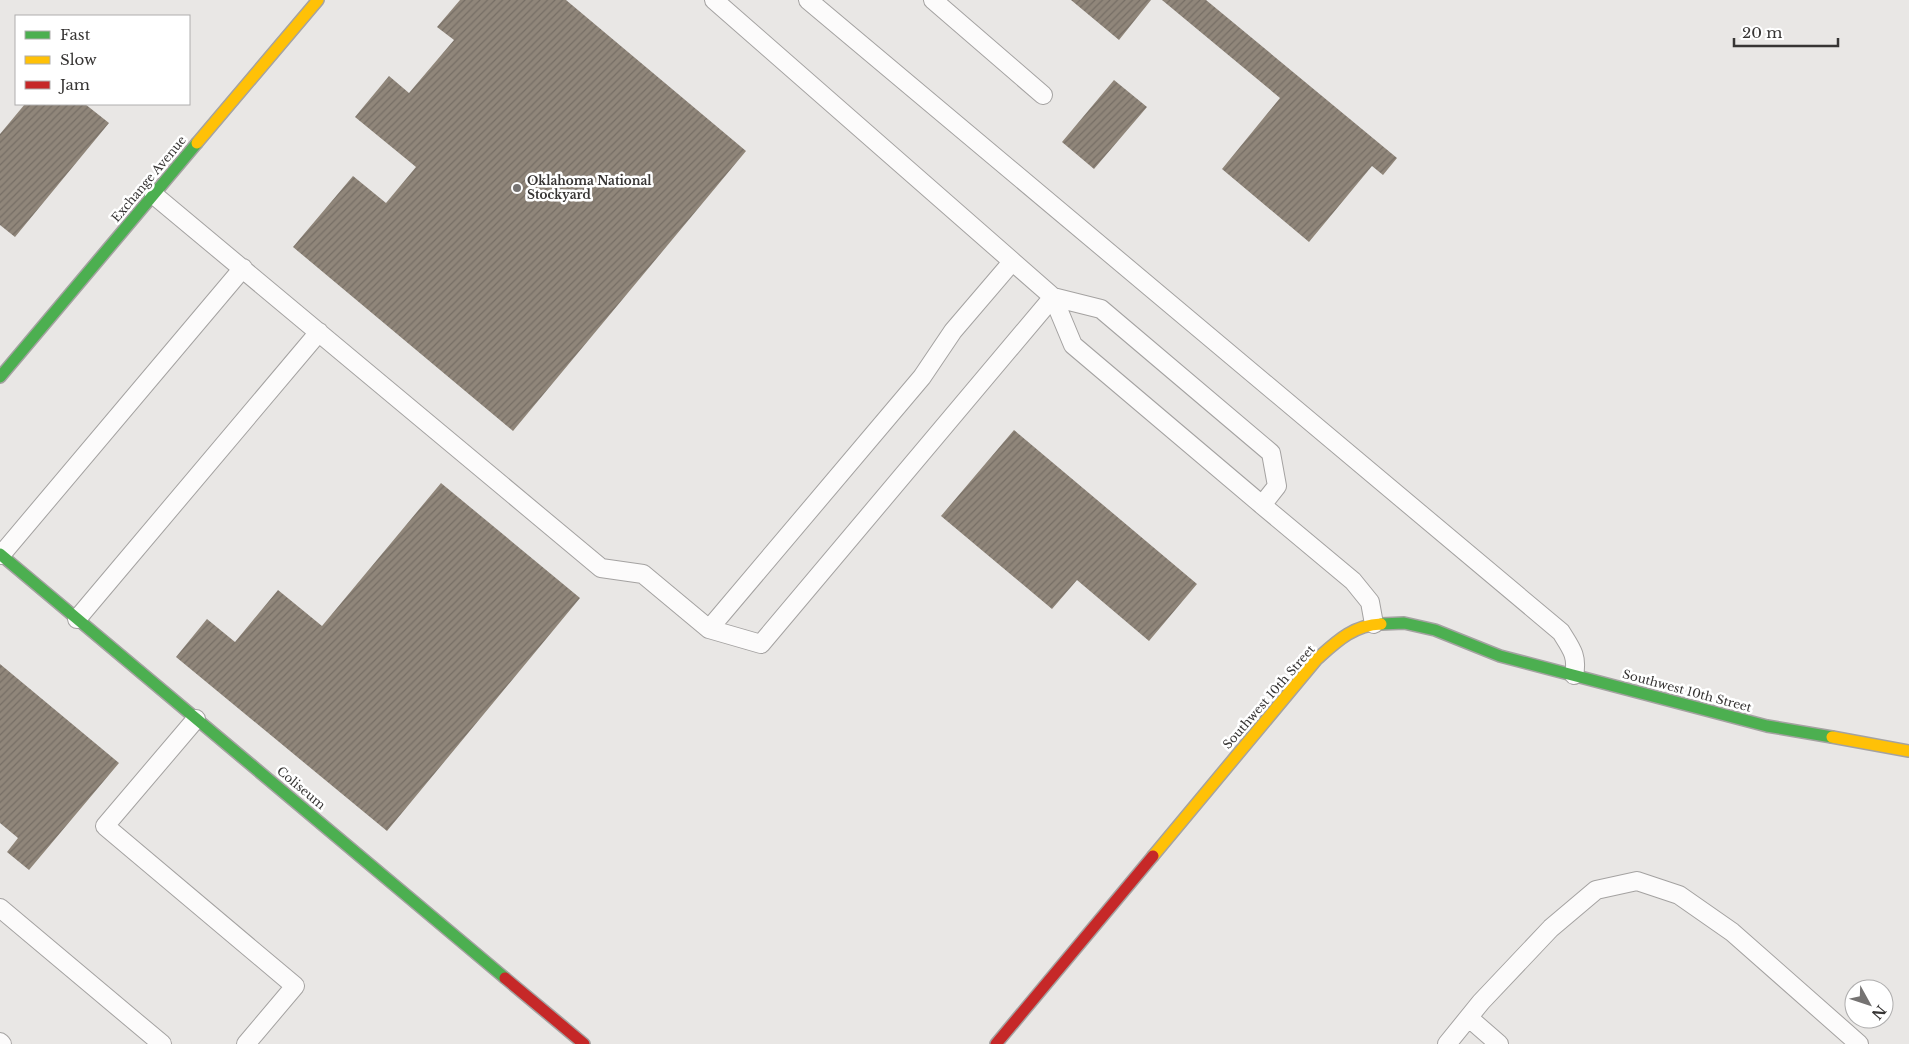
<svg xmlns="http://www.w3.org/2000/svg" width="1909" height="1044" font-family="'Libre Baskerville',serif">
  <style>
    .building { fill: url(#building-hatch) }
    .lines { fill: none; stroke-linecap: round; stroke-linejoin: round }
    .lane-casing { stroke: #a4a2a1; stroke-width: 20 }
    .fast-casing { stroke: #a4a2a1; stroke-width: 14 }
    .slow-casing { stroke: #a4a2a1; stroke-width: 14 }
    .jam-casing { stroke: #a4a2a1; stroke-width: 14 }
    .lane { stroke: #fcfbfb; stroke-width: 18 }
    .fast { stroke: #4caf50; stroke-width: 11 }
    .slow { stroke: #ffc107; stroke-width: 11 }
    .jam { stroke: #c62828; stroke-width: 11 }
    .poi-dot { fill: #757372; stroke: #fff; stroke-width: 2 }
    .labels { text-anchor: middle; stroke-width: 5; stroke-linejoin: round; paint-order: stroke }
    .street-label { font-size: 12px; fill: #373534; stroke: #fff }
    .poi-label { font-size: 12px; font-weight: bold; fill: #373534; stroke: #fff; text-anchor: start }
  </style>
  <defs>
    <pattern id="building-hatch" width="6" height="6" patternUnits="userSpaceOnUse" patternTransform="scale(1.25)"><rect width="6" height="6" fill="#90867a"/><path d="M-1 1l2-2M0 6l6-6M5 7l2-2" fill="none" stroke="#766e65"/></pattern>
  </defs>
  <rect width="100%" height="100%" fill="#e9e7e5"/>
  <path class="building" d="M 460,0 L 566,0 L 746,151 L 513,431 L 293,247 L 353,176 L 386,203 L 416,167 L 355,117 L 389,76 L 409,93 L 454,40 L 437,27 Z
    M 1071,0 L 1151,0 L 1119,40 Z
    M 1162,0 L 1206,0 L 1397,158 L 1383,175 L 1372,166 L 1309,242 L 1222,169 L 1280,98 Z
    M 1114,80 L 1147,107 L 1094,169 L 1062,142 Z
    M 25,104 L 85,104 L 109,123 L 15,237 L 0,225 L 0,134 Z
    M 1014,430 L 1197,584 L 1149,641 L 1077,580 L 1052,609 L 941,516 Z
    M 441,483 L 580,598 L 387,831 L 176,657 L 207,619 L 235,642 L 278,590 L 322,626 Z
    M 0,664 L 119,763 L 29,870 L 7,852 L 18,838 L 0,823 Z"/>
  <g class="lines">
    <defs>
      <path id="lane" d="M 714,0 L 1053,297 L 1101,309 L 1271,453 L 1277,486 L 1262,505 L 1353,581 L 1370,602 L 1374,624
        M 808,0 L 1561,632 C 1571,648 1578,656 1574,675
        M 933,0 L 1043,95
        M 154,195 L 601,568 L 643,574 L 709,629 L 761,644 L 1053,297 L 1073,345 L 1262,505
        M 1,555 L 243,268
        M 77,619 L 319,332
        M 709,629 L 922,377 L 953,331 L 1012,262
        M 196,719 L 105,826 L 295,986 L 246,1044
        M 0,908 L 162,1044
        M 1469,1018 L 1499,1044
        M 0,1042 L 2,1044
        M 1447,1044 L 1481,1002 L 1551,928 L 1596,890 L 1637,881 L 1679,895 L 1732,932 L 1859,1044"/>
      <path id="fast" d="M 0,377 L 197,143
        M 0,554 L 505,978
        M 1381,624 L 1404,623 L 1435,630 L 1500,656 L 1767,726 L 1832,737"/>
      <path id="slow" d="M 197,143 L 318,0
        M 1832,737 L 1909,751
        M 1153,856 L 1317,659 C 1336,642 1353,625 1381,624"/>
      <path id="jam" d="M 505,978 L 584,1044
        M 996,1044 L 1153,856"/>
    </defs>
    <use href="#lane" class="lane-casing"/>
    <use href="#fast" class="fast-casing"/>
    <use href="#slow" class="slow-casing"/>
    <use href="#jam" class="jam-casing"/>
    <use href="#lane" class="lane"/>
    <use href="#fast" class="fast"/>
    <use href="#slow" class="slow"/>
    <use href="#jam" class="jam"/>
  </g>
  <circle class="poi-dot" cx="517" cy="188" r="5"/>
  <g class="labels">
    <g class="street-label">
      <text transform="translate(149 179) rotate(-50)" y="4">Exchange Avenue</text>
      <text transform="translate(1687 691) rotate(15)" y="4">Southwest 10th Street</text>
      <text transform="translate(1269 697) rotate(-49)" y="4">Southwest 10th Street</text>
      <text transform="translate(301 788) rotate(40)" y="4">Coliseum</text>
    </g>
    <g class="poi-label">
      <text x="527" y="185">Oklahoma National<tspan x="527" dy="14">Stockyard</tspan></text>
    </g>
  </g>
  <rect x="15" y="15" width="175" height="90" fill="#ffffff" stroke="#afaeae"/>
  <rect x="25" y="31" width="25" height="8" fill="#4caf50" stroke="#afaeae"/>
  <text x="60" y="40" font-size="15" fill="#373534">Fast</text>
  <rect x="25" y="56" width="25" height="8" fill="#ffc107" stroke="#afaeae"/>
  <text x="60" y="65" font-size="15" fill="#373534">Slow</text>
  <rect x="25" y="81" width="25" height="8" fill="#c62828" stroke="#afaeae"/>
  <text x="60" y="90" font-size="15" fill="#373534">Jam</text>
  <g transform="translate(1869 1004) rotate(130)"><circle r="24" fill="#ffffff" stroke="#afaeae"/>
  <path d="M0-4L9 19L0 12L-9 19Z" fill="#757372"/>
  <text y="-8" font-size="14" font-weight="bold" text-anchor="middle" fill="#373534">N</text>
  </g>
  <path d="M1734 38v8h104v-8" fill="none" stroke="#373534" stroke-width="2.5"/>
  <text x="1742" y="38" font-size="15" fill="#373534" stroke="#ffffff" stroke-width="4" paint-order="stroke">20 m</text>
</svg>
